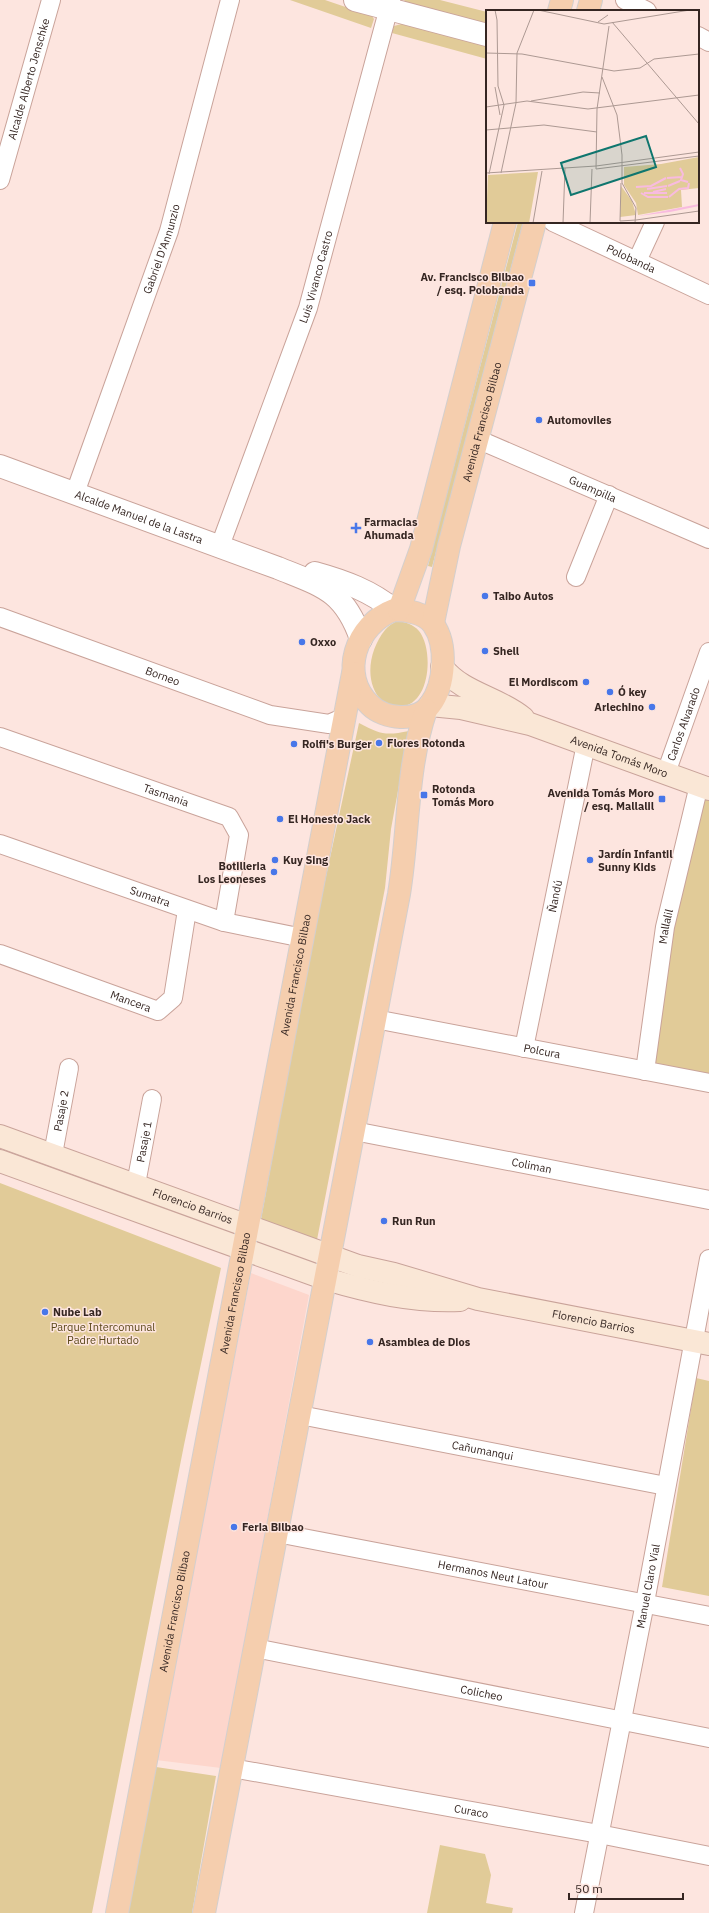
<svg xmlns="http://www.w3.org/2000/svg" width="709" height="1913" font-family="'IBM Plex Sans',sans-serif">
  <style>
    .built { fill: #fdd6cc }
    .green { fill: #e1cb98 }
    .lines { fill: none; stroke-linecap: round; stroke-linejoin: round }
    .minor-casing { stroke: #c9a39a; stroke-width: 20 }
    .tertiary-casing { stroke: #c9a39a; stroke-width: 24 }
    .secondary-casing { stroke: #c9a39a; stroke-width: 24 }
    .primary-casing { stroke: #d3cfce; stroke-width: 24 }
    .minor { stroke: #fff; stroke-width: 18 }
    .tertiary { stroke: #fff; stroke-width: 22 }
    .secondary { stroke: #fae7d6; stroke-width: 22 }
    .primary { stroke: #f5ceae; stroke-width: 22 }
    .poi-dot { fill: #4877e9; stroke: #fde5df; stroke-width: 1.5 }
    .labels { text-anchor: middle; stroke-width: 3; stroke-linejoin: round; paint-order: stroke }
    .street-label { font-size: 11px; fill: #352622; stroke: #fde5df }
    .poi-label { font-size: 11px; font-weight: bold; fill: #352622; stroke: #fde5df; text-anchor: start }
    .park-label { font-size: 11px; fill: #5a4819; stroke: #fde5df }
    .inset-river { fill: none; stroke: #f8bbdf; stroke-width: 2 }
    .inset-road { fill: none; stroke: #ad9993; stroke-width: 1 }
    .view { fill: #0f766e; fill-opacity: 0.15; stroke: #0f766e; stroke-width: 2 }
    .inset-edge { fill: none; stroke: #352622; stroke-width: 2 }
  </style>
  <rect width="100%" height="100%" fill="#fde5df"/>
  <path class="built" d="M 251,1273 L 309,1295 L 221,1768 L 156,1760 Z"/>
  <path class="green" d="M 290,0 L 325,0 L 372,16 L 374,19 L 371,28 Z
    M 404,0 L 440,0 L 487,12 L 487,27 L 408,5 Z
    M 405,23 L 487,45 L 487,59 L 392,33 L 394,26 Z
    M 518,222 L 523,222 L 432,567 L 428,566 Z
    M 397,621 C 405,622 413,624 419,631 C 435,651 430,713 394,706 C 390,705 386,705 383,702 C 363,683 369,650 385,630 C 388,626 393,623 397,621 Z
    M 359,723 C 380,734 385,736 409,731 L 391,829 L 385,888 L 316,1245 L 260,1225 L 310,951 Z
    M 700,795 L 709,798 L 709,1074 L 651,1066 L 669,927 Z
    M 0,1183 L 221,1268 L 184,1445 L 92,1913 L 0,1913 Z
    M 696,1378 L 709,1381 L 709,1596 L 662,1587 Z
    M 156,1767 L 216,1776 L 192,1913 L 128,1913 Z
    M 440,1845 L 485,1854 L 491,1875 L 486,1903 L 513,1908 L 512,1913 L 427,1913 Z"/>
  <g class="lines">
    <defs>
      <g id="minor">
        <path d="M 625,0 L 647,11"/>
        <path d="M 698,36 L 709,42"/>
        <path id="s1" d="M 0,180 L 51,0"/>
        <path id="s2" d="M 553,222 L 709,295"/>
        <path d="M 637,261 L 655,222"/>
        <path id="s3" d="M 477,439 L 709,539"/>
        <path id="s4" d="M 75,493 L 169,231 L 230,0"/>
        <path id="s5" d="M 220,546 L 308,308 L 391,0"/>
        <path d="M 576,577 L 609,495"/>
        <path id="s6" d="M 0,617 L 270,715 L 329,724 L 345,717"/>
        <path id="s7" d="M 0,737 L 229,817 L 239,835 L 224,922"/>
        <path id="s8" d="M 666,773 L 709,652"/>
        <path id="s9" d="M 0,844 L 224,922 L 303,938"/>
        <path id="s10" d="M 0,954 L 158,1011 L 173,998 L 187,910"/>
        <path id="s11" d="M 375,1019 L 709,1083"/>
        <path id="s12" d="M 524,1048 L 586,744"/>
        <path id="s13" d="M 645,1071 L 665,927 L 699,785"/>
        <path id="s14" d="M 354,1131 L 709,1200"/>
        <path id="s15" d="M 53,1154 L 69,1068"/>
        <path id="s16" d="M 136,1184 L 152,1099"/>
        <path id="s17" d="M 300,1415 L 666,1486"/>
        <path id="s18" d="M 277,1533 L 709,1616"/>
        <path id="s19" d="M 255,1648 L 709,1738"/>
        <path id="s20" d="M 232,1768 L 599,1834 L 709,1856"/>
        <path id="s21" d="M 584,1913 L 643,1613 L 709,1259"/>
      </g>
      <g id="tertiary">
        <path d="M 355,0 L 487,35"/>
        <path id="s22" d="M 0,466 L 278,568 C 322,586 344,590 361,639"/>
        <path d="M 315,573 C 344,581 371,591 394,610"/>
      </g>
      <g id="secondary">
        <path d="M 442,667 C 463,694 498,697 523,718"/>
        <path id="s23" d="M 430,705 L 461,708 L 530,724 L 709,789"/>
        <path id="s24" d="M 0,1136 L 358,1266 L 394,1274 L 478,1299 L 709,1344"/>
        <path d="M 0,1161 L 326,1279 C 370,1292 413,1302 460,1300"/>
      </g>
      <g id="primary">
        <path d="M 559,11 L 562,0"/>
        <path d="M 588,11 L 591,0"/>
        <path d="M 394,610 C 407,610 425,613 433,624 C 448,645 445,685 430,705 C 417,723 384,719 370,705 C 338,675 356,624 394,610 Z"/>
        <path d="M 399,610 L 421,549 L 505,222"/>
        <path id="s25" d="M 433,623 L 449,546 L 535,222"/>
        <path id="s26" d="M 117,1913 L 353,673"/>
        <path d="M 204,1913 L 399,894 C 409,833 406,769 426,710"/>
      </g>
    </defs>
    <use href="#minor" class="minor-casing"/>
    <use href="#tertiary" class="tertiary-casing"/>
    <use href="#secondary" class="secondary-casing"/>
    <use href="#primary" class="primary-casing"/>
    <use href="#minor" class="minor"/>
    <use href="#tertiary" class="tertiary"/>
    <use href="#secondary" class="secondary"/>
    <use href="#primary" class="primary"/>
  </g>
  <g class="poi-dot">
    <rect x="528" y="279" width="8" height="8" rx="2"/>
    <circle cx="539" cy="420" r="4"/>
    <path d="M354 522h4v4h4v4h-4v4h-4v-4h-4v-4h4z"/>
    <circle cx="485" cy="596" r="4"/>
    <circle cx="302" cy="642" r="4"/>
    <circle cx="485" cy="651" r="4"/>
    <circle cx="586" cy="682" r="4"/>
    <circle cx="610" cy="692" r="4"/>
    <circle cx="652" cy="707" r="4"/>
    <circle cx="379" cy="743" r="4"/>
    <circle cx="294" cy="744" r="4"/>
    <rect x="420" y="791" width="8" height="8" rx="2"/>
    <rect x="658" y="795" width="8" height="8" rx="2"/>
    <circle cx="280" cy="819" r="4"/>
    <circle cx="275" cy="860" r="4"/>
    <circle cx="590" cy="860" r="4"/>
    <circle cx="274" cy="872" r="4"/>
    <circle cx="384" cy="1221" r="4"/>
    <circle cx="45" cy="1312" r="4"/>
    <circle cx="370" cy="1342" r="4"/>
    <circle cx="234" cy="1527" r="4"/>
  </g>
  <g class="labels">
    <g class="street-label">
      <text dy="4" stroke="none"><textPath href="#s1" startOffset="105">Alcalde Alberto Jenschke</textPath></text>
      <text dy="4" stroke="none"><textPath href="#s4" startOffset="259">Gabriel D'Annunzio</textPath></text>
      <text dy="4" stroke="none"><textPath href="#s2" startOffset="86">Polobanda</textPath></text>
      <text dy="4" stroke="none"><textPath href="#s5" startOffset="286">Luis Vivanco Castro</textPath></text>
      <text dy="4" stroke="none"><textPath href="#s25" startOffset="207">Avenida Francisco Bilbao</textPath></text>
      <text dy="4" stroke="none"><textPath href="#s3" startOffset="126">Guampilla</textPath></text>
      <text dy="4" stroke="none"><textPath href="#s22" startOffset="148">Alcalde Manuel de la Lastra</textPath></text>
      <text dy="4" stroke="none"><textPath href="#s6" startOffset="173">Borneo</textPath></text>
      <text dy="4" stroke="none"><textPath href="#s8" startOffset="52">Carlos Alvarado</textPath></text>
      <text dy="4" stroke="none"><textPath href="#s23" startOffset="197">Avenida Tomás Moro</textPath></text>
      <text dy="4" stroke="none"><textPath href="#s7" startOffset="176">Tasmania</textPath></text>
      <text dy="4" stroke="none"><textPath href="#s12" startOffset="155">Ñandú</textPath></text>
      <text dy="4" stroke="none"><textPath href="#s9" startOffset="159">Sumatra</textPath></text>
      <text dy="4" stroke="none"><textPath href="#s13" startOffset="146">Mallalil</textPath></text>
      <text dy="4" stroke="none"><textPath href="#s26" startOffset="955">Avenida Francisco Bilbao</textPath></text>
      <text dy="4" stroke="none"><textPath href="#s10" startOffset="139">Mancera</textPath></text>
      <text dy="4" stroke="none"><textPath href="#s11" startOffset="170">Polcura</textPath></text>
      <text dy="4" stroke="none"><textPath href="#s15" startOffset="44">Pasaje 2</textPath></text>
      <text dy="4" stroke="none"><textPath href="#s16" startOffset="43">Pasaje 1</textPath></text>
      <text dy="4" stroke="none"><textPath href="#s14" startOffset="181">Coliman</textPath></text>
      <text dy="4" stroke="none"><textPath href="#s24" startOffset="205">Florencio Barrios</textPath></text>
      <text dy="4" stroke="none"><textPath href="#s26" startOffset="631">Avenida Francisco Bilbao</textPath></text>
      <text dy="4" stroke="none"><textPath href="#s24" startOffset="623">Florencio Barrios</textPath></text>
      <text dy="4" stroke="none"><textPath href="#s17" startOffset="186">Cañumanqui</textPath></text>
      <text dy="4" stroke="none"><textPath href="#s18" startOffset="220">Hermanos Neut Latour</textPath></text>
      <text dy="4" stroke="none"><textPath href="#s21" startOffset="333">Manuel Claro Vial</textPath></text>
      <text dy="4" stroke="none"><textPath href="#s26" startOffset="307">Avenida Francisco Bilbao</textPath></text>
      <text dy="4" stroke="none"><textPath href="#s19" startOffset="231">Colicheo</textPath></text>
      <text dy="4" stroke="none"><textPath href="#s20" startOffset="243">Curaco</textPath></text>
    </g>
    <g class="poi-label">
      <text x="524" y="281" text-anchor="end">Av. Francisco Bilbao<tspan x="524" dy="13">/ esq. Polobanda</tspan></text>
      <text x="547" y="424">Automoviles</text>
      <text x="364" y="526">Farmacias<tspan x="364" dy="13">Ahumada</tspan></text>
      <text x="493" y="600">Taibo Autos</text>
      <text x="310" y="646">Oxxo</text>
      <text x="493" y="655">Shell</text>
      <text x="578" y="686" text-anchor="end">El Mordiscom</text>
      <text x="618" y="696">Ó key</text>
      <text x="644" y="711" text-anchor="end">Arlechino</text>
      <text x="387" y="747">Flores Rotonda</text>
      <text x="302" y="748">Rolfi's Burger</text>
      <text x="432" y="793">Rotonda<tspan x="432" dy="13">Tomás Moro</tspan></text>
      <text x="654" y="797" text-anchor="end">Avenida Tomás Moro<tspan x="654" dy="13">/ esq. Mallalil</tspan></text>
      <text x="288" y="823">El Honesto Jack</text>
      <text x="598" y="858">Jardín Infantil<tspan x="598" dy="13">Sunny Kids</tspan></text>
      <text x="283" y="864">Kuy Sing</text>
      <text x="266" y="870" text-anchor="end">Botilleria<tspan x="266" dy="13">Los Leoneses</tspan></text>
      <text x="392" y="1225">Run Run</text>
      <text x="53" y="1316">Nube Lab</text>
      <text x="378" y="1346">Asamblea de Dios</text>
      <text x="242" y="1531">Feria Bilbao</text>
    </g>
    <g class="park-label">
      <text x="103" y="1331">Parque Intercomunal<tspan x="103" dy="13">Padre Hurtado</tspan></text>
    </g>
  </g>
  <g transform="translate(486 10)">
    <rect width="213" height="213" fill="#fde5df"/>
    <path d="M 213,147 L 213,178 L 195,180 L 196,197 L 152,205 L 150,193 L 138,175 L 138,157 L 175,154 ZM 52,162 L 43,213 L 0,213 L 2,165 ZM 135,176 L 146,191 L 150,205 L 134,207 Z" fill="#e1cb98"/>
    <path d="M 213,194 L 213,196 L 184,202 L 152,206 Z" fill="#f8bbdf"/>
    <path class="inset-river" d="M 194,158 L 197,164 L 195,170 L 202,172M 181,168 L 196,167M 182,176 L 194,171M 150,177 L 165,176 L 180,168M 161,179 L 181,176M 167,182 L 180,179M 155,183 L 162,187 L 182,187M 158,183 L 181,183M 183,187 L 193,179 L 202,178 L 203,173"/>
    <path class="inset-road" d="M 52,0 L 118,14 L 204,0M 112,12 L 122,5M 126,12 L 213,114M 0,43 L 36,44 L 128,61 L 154,58 L 168,49 L 213,44M 116,67 L 131,105 L 136,145 L 136,173 L 150,198 L 149,213M 9,77 L 14,105M 45,91 L 97,82 L 114,83M 0,97 L 41,91 L 102,99 L 213,85M 0,120 L 58,115 L 111,122M 110,156 L 213,142M 110,159 L 111,99 L 123,16M 110,159 L 213,146M 0,163 L 110,156M 15,163 L 30,93 L 31,43 L 48,0M 3,164 L 18,95 L 12,76 L 11,10 L 9,0M 135,173 L 134,211 L 150,210M 150,210 L 213,201M 47,213 L 56,161M 77,213 L 79,158M 104,213 L 106,159"/>
    <path class="view" d="M 160,126 L 170,157 L 85,185 L 75,153 Z"/>
    <rect width="213" height="213" class="inset-edge"/>
  </g>
  <path d="M569 1893v6h114v-6" fill="none" stroke="#352622" stroke-width="2"/>
  <text x="575" y="1893" font-size="12" fill="#352622" stroke="#fde5df" stroke-width="3" paint-order="stroke">50 m</text>
</svg>
